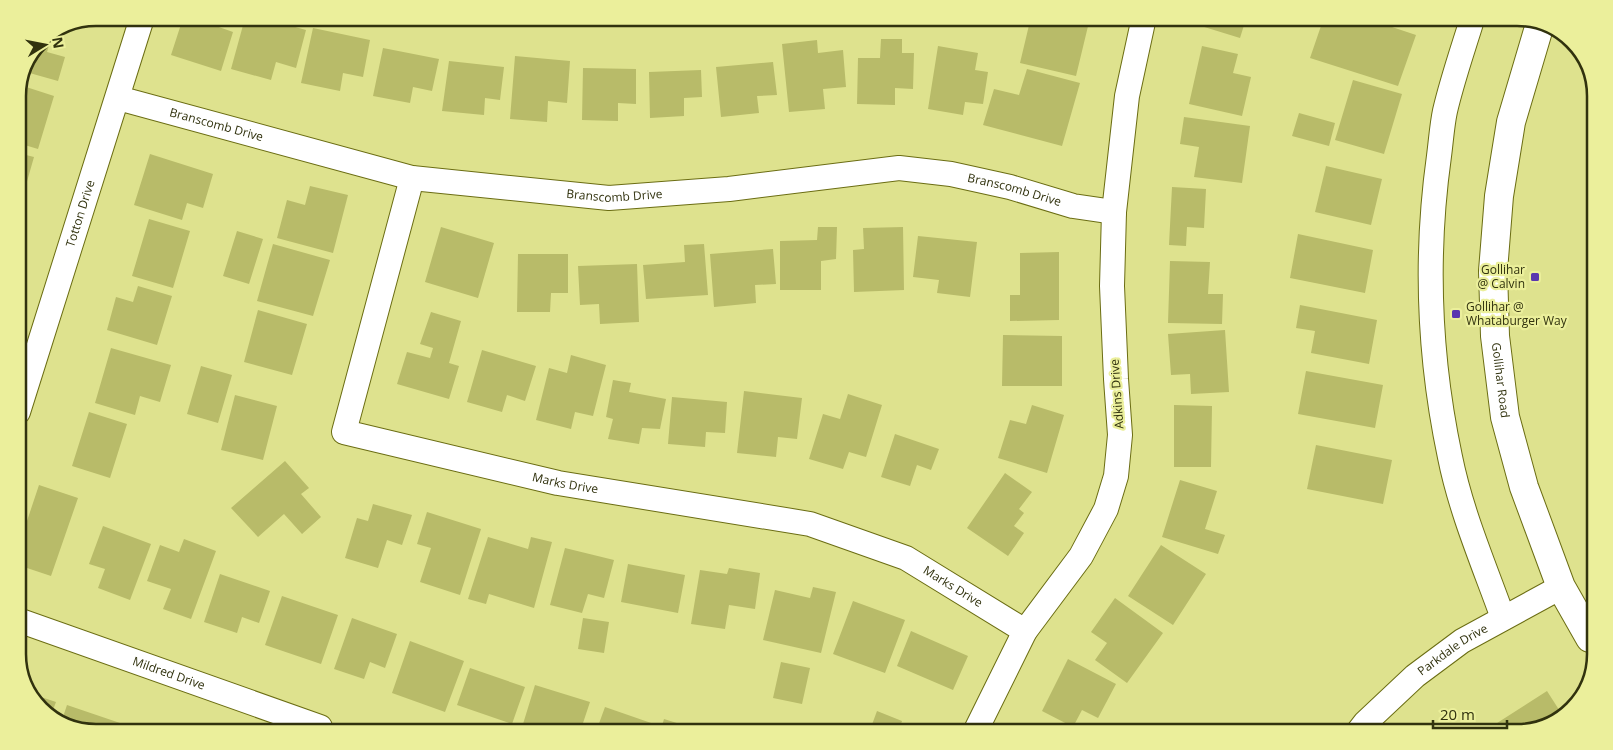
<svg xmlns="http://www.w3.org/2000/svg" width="1613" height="750" font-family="'Open Sans',sans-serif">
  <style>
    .building { fill: #b8bb69 }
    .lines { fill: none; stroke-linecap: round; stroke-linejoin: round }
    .street-casing { stroke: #6b6d13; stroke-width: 26 }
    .secondary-casing { stroke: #6b6d13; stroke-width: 30 }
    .street { stroke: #fff; stroke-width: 24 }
    .secondary { stroke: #fff; stroke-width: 28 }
    .poi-dot { fill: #5a37af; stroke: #ebef9b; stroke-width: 2 }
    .labels { text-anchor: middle; stroke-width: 4.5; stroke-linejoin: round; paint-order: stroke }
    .street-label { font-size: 12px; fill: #31320e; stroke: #ebef9b }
    .poi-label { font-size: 12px; fill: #31320e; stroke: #ebef9b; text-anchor: end }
    .rim { fill: none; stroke: #31320e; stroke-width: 2.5 }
  </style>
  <rect width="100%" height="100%" fill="#dee28e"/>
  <path class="building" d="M 183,18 L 219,18 L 216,26 L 233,32 L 221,71 L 171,55 Z
    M 245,18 L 263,18 L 306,30 L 296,68 L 276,62 L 271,80 L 231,69 Z
    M 1030,21 L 1089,22 L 1076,76 L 1020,63 Z
    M 1203,22 L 1245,22 L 1240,38 L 1201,26 Z
    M 1322,23 L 1380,23 L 1416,35 L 1398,86 L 1310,58 Z
    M 313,28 L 370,40 L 363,77 L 343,73 L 340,91 L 301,83 Z
    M 52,36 L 47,52 L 65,57 L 58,81 L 26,72 L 41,40 Z
    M 881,39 L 902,39 L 902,53 L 914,53 L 913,89 L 895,88 L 895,105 L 857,104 L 858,58 L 880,58 Z
    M 817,40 L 818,53 L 843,50 L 846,87 L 823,89 L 825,109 L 789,112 L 782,44 Z
    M 938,46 L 978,53 L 975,70 L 988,72 L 983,104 L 965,102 L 963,115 L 928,109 Z
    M 1202,46 L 1238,54 L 1233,73 L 1251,77 L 1242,116 L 1189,104 Z
    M 383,48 L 439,59 L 432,91 L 413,87 L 410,103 L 373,96 Z
    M 515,56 L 570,61 L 567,103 L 548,101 L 547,122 L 510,119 Z
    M 449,61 L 504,67 L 500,100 L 485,98 L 484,115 L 442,111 Z
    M 773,62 L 777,95 L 757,96 L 759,113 L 721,117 L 716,67 Z
    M 583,68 L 636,69 L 636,104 L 618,103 L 618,121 L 582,120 Z
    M 1027,69 L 1080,83 L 1062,146 L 983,125 L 994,89 L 1019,95 Z
    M 701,70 L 702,97 L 684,98 L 684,116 L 650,118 L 649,72 Z
    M 1353,80 L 1402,94 L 1384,154 L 1335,140 Z
    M 20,85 L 54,96 L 38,149 L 18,143 L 18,91 Z
    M 1299,113 L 1335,123 L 1329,146 L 1292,136 Z
    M 1184,117 L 1250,126 L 1242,183 L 1194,177 L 1199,147 L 1180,144 Z
    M 18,153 L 34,157 L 18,213 Z
    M 150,154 L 213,174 L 203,208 L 187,203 L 182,220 L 134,205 Z
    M 1326,166 L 1382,179 L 1371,225 L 1315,212 Z
    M 310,186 L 348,195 L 333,253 L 277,238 L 287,200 L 305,205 Z
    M 1172,187 L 1206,189 L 1204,228 L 1187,227 L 1186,246 L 1169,245 Z
    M 149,219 L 190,231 L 173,288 L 132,276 Z
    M 441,227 L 494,243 L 478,298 L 425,282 Z
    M 818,227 L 837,227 L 836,259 L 821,261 L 821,290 L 780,290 L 780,241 L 817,240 Z
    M 903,227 L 904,290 L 854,292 L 853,250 L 864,249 L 863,228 Z
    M 237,231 L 263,239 L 249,284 L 223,276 Z
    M 1298,234 L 1373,250 L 1365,293 L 1290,278 Z
    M 918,236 L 977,242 L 970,297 L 937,293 L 939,280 L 913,277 Z
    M 273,244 L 330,260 L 313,316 L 257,301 Z
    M 704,244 L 708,295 L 646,299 L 643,265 L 685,262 L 684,245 Z
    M 773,249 L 776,284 L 755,285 L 756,303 L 714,307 L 710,254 Z
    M 1059,252 L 1059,320 L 1010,321 L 1010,295 L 1020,295 L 1020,253 Z
    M 518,254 L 568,254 L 568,293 L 551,293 L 550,312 L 517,312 Z
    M 1170,261 L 1210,262 L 1208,294 L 1223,294 L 1222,324 L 1168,323 Z
    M 637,264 L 639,322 L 600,324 L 599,304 L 580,305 L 578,266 Z
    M 138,286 L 172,296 L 157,345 L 107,330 L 116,297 L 133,302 Z
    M 1300,305 L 1377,320 L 1369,364 L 1311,353 L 1315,331 L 1296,328 Z
    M 258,310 L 307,324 L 292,375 L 244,362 Z
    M 431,312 L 461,321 L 449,363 L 459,366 L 449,399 L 397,384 L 407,352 L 430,358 L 433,348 L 420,344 Z
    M 1225,330 L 1229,392 L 1191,394 L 1190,374 L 1171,375 L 1168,334 Z
    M 1003,335 L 1062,336 L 1062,386 L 1002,386 Z
    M 111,348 L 171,365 L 160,402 L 140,396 L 135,415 L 95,403 Z
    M 482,350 L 536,366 L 525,401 L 507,395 L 502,412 L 467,402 Z
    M 571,355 L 606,365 L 593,416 L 575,412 L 571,429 L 536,420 L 549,368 L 567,373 Z
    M 201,366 L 232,375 L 218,423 L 187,414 Z
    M 1591,367 L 1593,367 L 1592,398 L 1588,393 Z
    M 1306,371 L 1383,385 L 1375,428 L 1298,414 Z
    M 613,380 L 631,383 L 629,392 L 666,399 L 660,429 L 642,428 L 639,444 L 608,439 L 613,419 L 606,417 Z
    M 744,391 L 802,398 L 797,439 L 778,437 L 776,457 L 737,453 Z
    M 848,394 L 882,405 L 866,457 L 849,452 L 843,469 L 809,459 L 823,414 L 840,419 Z
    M 235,395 L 277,406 L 263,460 L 221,450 Z
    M 672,397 L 727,402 L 725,433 L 706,432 L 705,447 L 668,444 Z
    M 1032,405 L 1064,415 L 1047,473 L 998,458 L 1010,420 L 1026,424 Z
    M 1174,405 L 1212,406 L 1211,467 L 1174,467 Z
    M 89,412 L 127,424 L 110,478 L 72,466 Z
    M 895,434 L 939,449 L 931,470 L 917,465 L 910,486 L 881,477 Z
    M 1316,445 L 1392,460 L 1383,504 L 1307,489 Z
    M 285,461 L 309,488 L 301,494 L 321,517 L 302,534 L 284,514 L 258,537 L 231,508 Z
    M 1005,473 L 1032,492 L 1019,509 L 1024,513 L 1014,526 L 1024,533 L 1008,556 L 967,528 Z
    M 1180,480 L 1217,491 L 1205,529 L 1225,535 L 1218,554 L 1162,537 Z
    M 39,485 L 78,498 L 51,576 L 18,565 L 18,548 Z
    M 373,504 L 412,515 L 402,545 L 387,540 L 378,568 L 345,558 L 357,518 L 368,521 Z
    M 427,512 L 481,529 L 460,595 L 420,582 L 431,548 L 417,544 Z
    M 103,526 L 151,544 L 130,600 L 98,588 L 105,569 L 89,564 Z
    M 488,537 L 528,549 L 531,537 L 552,542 L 534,608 L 489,594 L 486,604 L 468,599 Z
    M 184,539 L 216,551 L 191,619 L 163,609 L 171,589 L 147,581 L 160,545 L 179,552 Z
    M 1161,545 L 1206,574 L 1173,625 L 1128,596 Z
    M 565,548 L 614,560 L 604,598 L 588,594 L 582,613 L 550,605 Z
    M 628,564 L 685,575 L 678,613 L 621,602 Z
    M 729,568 L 760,573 L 755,609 L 729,605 L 725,629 L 691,624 L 700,570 L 727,574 Z
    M 220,574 L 270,591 L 259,623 L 242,617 L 237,633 L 204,622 Z
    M 813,587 L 836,592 L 821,653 L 763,640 L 775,590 L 810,598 Z
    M 282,596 L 338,615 L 321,664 L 265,645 Z
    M 1115,598 L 1163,633 L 1127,683 L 1095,660 L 1107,643 L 1091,632 Z
    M 853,601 L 905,620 L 885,673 L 833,654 Z
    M 352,618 L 397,634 L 385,668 L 370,662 L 364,679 L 334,669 Z
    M 583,618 L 609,622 L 604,653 L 578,649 Z
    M 911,631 L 968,656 L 953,690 L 897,666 Z
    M 410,641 L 464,661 L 445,712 L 392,693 Z
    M 1068,659 L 1116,684 L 1098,718 L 1082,710 L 1073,727 L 1042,711 Z
    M 781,662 L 810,668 L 802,704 L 773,698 Z
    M 470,668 L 525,687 L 512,724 L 457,705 Z
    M 535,685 L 590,702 L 581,729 L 535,728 L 523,724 Z
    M 1547,691 L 1563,716 L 1561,719 L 1517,732 L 1483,732 Z
    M 29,693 L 56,702 L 51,715 L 31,698 Z
    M 67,705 L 120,723 L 119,727 L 66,726 L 61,723 Z
    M 605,707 L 654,724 L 652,729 L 597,729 Z
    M 877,711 L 902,721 L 899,730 L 870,730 Z
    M 664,719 L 696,729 L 661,729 Z"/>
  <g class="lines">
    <defs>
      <g id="street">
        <path d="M 1471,23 C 1462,52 1452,81 1445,111 C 1442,125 1441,141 1439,156 C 1425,256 1429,358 1450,457 C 1461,512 1484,565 1503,618"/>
        <path id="s1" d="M 118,98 L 412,178 L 609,198 L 729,189 L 899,168 L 951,174 L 1010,187 L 1073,206 L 1114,212"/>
        <path id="s2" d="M 412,178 L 344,432 L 558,483 L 810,524 L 906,558 L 1025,631"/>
        <path id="s3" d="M 18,412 L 142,18"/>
        <path id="s4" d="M 18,620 L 320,727"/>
        <path d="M 976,730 L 1025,631 L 1081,556 L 1106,509 L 1116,476 L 1120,435 L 1116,379 L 1112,286 L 1114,212 L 1127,96 L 1143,22"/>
        <path id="s5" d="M 1358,732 L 1365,723 L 1415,676 L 1462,641 L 1561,587"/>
      </g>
      <g id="secondary">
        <path id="s6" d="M 1540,24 L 1511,122 L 1499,196 L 1493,271 L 1495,336 L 1505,417 L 1524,487 L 1561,587 L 1590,638"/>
      </g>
    </defs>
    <use href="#street" class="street-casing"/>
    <use href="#secondary" class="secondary-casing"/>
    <use href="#street" class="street"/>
    <use href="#secondary" class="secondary"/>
  </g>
  <g class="poi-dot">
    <rect x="1530" y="272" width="10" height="10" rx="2.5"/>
    <rect x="1451" y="309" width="10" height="10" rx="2.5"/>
  </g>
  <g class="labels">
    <g class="street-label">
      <text dy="4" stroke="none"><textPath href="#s1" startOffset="102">Branscomb Drive</textPath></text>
      <text dy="4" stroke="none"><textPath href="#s1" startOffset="912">Branscomb Drive</textPath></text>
      <text dy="4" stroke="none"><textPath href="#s1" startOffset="508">Branscomb Drive</textPath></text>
      <text dy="4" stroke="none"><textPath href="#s3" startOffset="208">Totton Drive</textPath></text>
      <text dy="4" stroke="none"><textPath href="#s6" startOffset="362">Gollihar Road</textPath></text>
      <text transform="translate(1117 394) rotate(-94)" y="4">Adkins Drive</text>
      <text dy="4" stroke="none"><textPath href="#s2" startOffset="490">Marks Drive</textPath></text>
      <text dy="4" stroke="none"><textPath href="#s2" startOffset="895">Marks Drive</textPath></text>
      <text dy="4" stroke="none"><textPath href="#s5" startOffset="126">Parkdale Drive</textPath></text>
      <text dy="4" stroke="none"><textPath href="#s4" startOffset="160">Mildred Drive</textPath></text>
    </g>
    <g class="poi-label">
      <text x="1525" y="274">Gollihar<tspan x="1525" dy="14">@ Calvin</tspan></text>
      <text x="1466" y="311" text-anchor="start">Gollihar @<tspan x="1466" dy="14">Whataburger Way</tspan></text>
    </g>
  </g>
  <path d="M0 0H1613V750H0ZM96 26H1517A70 70 0 0 1 1587 96V654A70 70 0 0 1 1517 724H96A70 70 0 0 1 26 654V96A70 70 0 0 1 96 26Z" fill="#ebef9b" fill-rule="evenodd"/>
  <path class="rim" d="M96 26H1517A70 70 0 0 1 1587 96V654A70 70 0 0 1 1517 724H96A70 70 0 0 1 26 654V96A70 70 0 0 1 96 26Z"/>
  <g transform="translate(45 45) rotate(80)" stroke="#ebef9b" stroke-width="4" paint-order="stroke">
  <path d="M0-4L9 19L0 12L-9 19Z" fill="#31320e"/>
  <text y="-8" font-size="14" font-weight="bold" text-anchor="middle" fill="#31320e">N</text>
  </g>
  <path d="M1433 720v8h74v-8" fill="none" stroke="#31320e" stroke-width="2.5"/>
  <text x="1440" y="720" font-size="15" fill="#31320e" stroke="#ebef9b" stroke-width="4" paint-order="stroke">20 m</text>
</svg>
